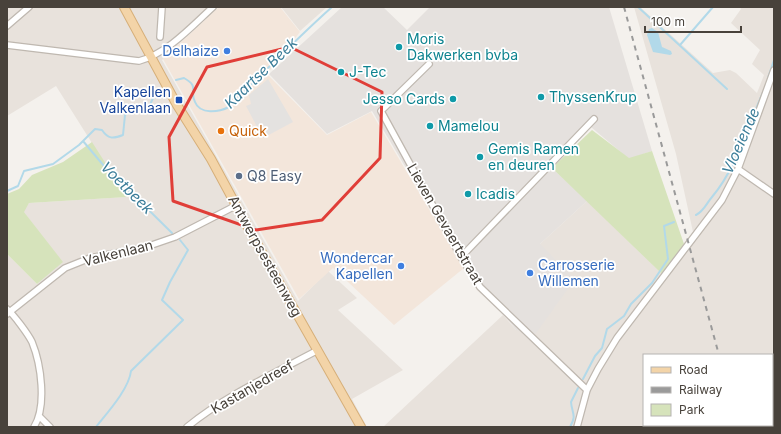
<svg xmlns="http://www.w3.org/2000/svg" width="781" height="434" font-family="Inter,sans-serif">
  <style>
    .residential { fill: #e8e2dc; fill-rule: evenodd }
    .commercial { fill: #f3e6db }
    .industrial { fill: #e5e1de }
    .green { fill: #d6e3bb }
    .parking { fill: #e4e2e0 }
    .water { fill: #b2d9e9 }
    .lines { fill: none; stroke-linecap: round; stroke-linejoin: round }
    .stream { stroke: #b2d9e9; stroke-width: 2 }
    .minor-casing { stroke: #bfb8b0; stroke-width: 8 }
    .primary-casing { stroke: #d6af79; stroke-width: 10 }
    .minor { stroke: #fff; stroke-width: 5.5 }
    .primary { stroke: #f3d4a8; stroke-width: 8 }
    .rail { stroke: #9a9a9a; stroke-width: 2; stroke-dasharray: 5 5; stroke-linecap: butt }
    .marked { fill: none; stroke: #e03e38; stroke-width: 3; stroke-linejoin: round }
    .culture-dot { fill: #0f9aa8; stroke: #fff; stroke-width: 1.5 }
    .shop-dot { fill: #3f7fe0; stroke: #fff; stroke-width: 1.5 }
    .transit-dot { fill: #1a4fb4; stroke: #fff; stroke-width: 1.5 }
    .food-dot { fill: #e8710a; stroke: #fff; stroke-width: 1.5 }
    .service-dot { fill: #5c6f8a; stroke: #fff; stroke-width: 1.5 }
    .labels { text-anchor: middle; stroke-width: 3.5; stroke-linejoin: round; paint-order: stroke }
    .culture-label { font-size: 14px; fill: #0d838f; stroke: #fff; text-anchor: start }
    .shop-label { font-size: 14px; fill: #366cbe; stroke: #fff; text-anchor: end }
    .transit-label { font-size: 14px; fill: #164399; stroke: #fff; text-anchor: end }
    .food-label { font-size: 14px; fill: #c56008; stroke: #fff; text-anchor: start }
    .service-label { font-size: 14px; fill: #4e5e75; stroke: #fff; text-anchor: start }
    .street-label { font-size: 14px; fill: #48423b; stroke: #fff }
    .water-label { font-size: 15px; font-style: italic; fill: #3b7d99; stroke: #fff }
  </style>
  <rect width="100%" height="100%" fill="#f4f1ed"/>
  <path class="residential" d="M 7,7 L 218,7 L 162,60 L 298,301 L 328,271 L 357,298 L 338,310 L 403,370 L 352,399 L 367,427 L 7,427 L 7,254 L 37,284 L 62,262 L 23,211 L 29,203 L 126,197 L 56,86 L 7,116 Z
    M 281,7 L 327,7 L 300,31 Z
    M 634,7 L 640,7 L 713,73 L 730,70 L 736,73 L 757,93 L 764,75 L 752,64 L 760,50 L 731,23 L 741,9 L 740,7 L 774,7 L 774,427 L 383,427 L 503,315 L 516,330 L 540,244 L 587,201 L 662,274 L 693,232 L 676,154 ZM 644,355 L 772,355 L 772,425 L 644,425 Z"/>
  <path class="commercial" d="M 219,7 L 280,7 L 300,32 L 267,74 L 327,135 L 371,112 L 464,268 L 394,325 L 333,268 L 299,299 L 163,59 Z"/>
  <path class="industrial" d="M 342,7 L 383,7 L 407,30 L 430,7 L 609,7 L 652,151 L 629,159 L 591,127 L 552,168 L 587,201 L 540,244 L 575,279 L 534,336 L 516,330 L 465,267 L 372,111 L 327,134 L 269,74 Z"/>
  <path class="green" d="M 592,130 L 629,158 L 652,151 L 684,244 L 662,274 L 552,168 Z
    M 92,142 L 127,197 L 29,203 L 24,212 L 63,262 L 37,284 L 7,254 L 7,194 L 19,189 L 32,175 L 63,162 Z"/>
  <path class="parking" d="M 268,79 L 293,122 L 263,138 L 246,106 L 251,104 L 249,95 Z"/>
  <path class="water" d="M 652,28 L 658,32 L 662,47 L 671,51 L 672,54 L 670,55 L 653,52 L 647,35 L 649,29 Z"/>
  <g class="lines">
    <path class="stream" d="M 638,7 L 727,89
      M 680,45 L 713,7
      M 768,78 L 774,60
      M 176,80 L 184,78 C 200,87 189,90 195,102 C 200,115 219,112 229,107 C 263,73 296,39 332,7
      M 83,141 L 104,166 L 172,233
      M 7,191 L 18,186 L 24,171 L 53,164 L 79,145 L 95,129 L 102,130 C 108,139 113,139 123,135 L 125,115 L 129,112 L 149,107 L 153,98 L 160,91
      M 696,215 C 704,211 706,204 712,197 C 738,166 748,124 765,88
      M 583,379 L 595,356 L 602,348 L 607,329 L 624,316 L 631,304 L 652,283 L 668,259 L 664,226 L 674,222
      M 96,427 C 107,413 129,389 131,371 L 183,320 L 162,300 L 170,282 L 188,250 L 180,240
      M 570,427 C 577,415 572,414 571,402 L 578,388"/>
    <defs>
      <path id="minor" d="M 7,26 L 29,7
        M 160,37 L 162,7
        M 7,45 L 139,61 C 168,53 191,27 213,7
        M 429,64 L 381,111 L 461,257 L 480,287 L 587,390
        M 738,169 L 774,194
        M 461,257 L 594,119
        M 7,309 C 14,315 28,334 32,342 C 41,364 47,406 34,427
        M 7,314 L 65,268 L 90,258 L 143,248 L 175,237 L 237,205
        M 40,417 L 50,427
        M 187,427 C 225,396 275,373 318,350
        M 577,427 L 587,390 L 598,369 L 617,338 L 722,200 L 738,169 L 774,70"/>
      <path id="primary" d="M 124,7 L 177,105 L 211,159 L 251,233 L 361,427"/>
    </defs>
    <use href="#minor" class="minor-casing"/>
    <use href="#primary" class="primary-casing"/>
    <use href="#minor" class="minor"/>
    <use href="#primary" class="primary"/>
    <path class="rail" d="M 624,7 L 719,355
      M 738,425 L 738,427"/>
  </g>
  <path class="marked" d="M 290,47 L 382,92 L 380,158 L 322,220 L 256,230 L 173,201 L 169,137 L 207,67 Z"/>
  <g class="culture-dot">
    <circle cx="399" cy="47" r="4"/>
    <circle cx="341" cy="72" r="4"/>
    <circle cx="541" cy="97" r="4"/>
    <circle cx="453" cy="99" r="4"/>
    <circle cx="430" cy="126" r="4"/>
    <circle cx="480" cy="157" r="4"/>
    <circle cx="468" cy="194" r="4"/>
  </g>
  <g class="shop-dot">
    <circle cx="227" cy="51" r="4"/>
    <circle cx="401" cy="266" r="4"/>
    <circle cx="530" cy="273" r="4"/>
  </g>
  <rect class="transit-dot" x="175" y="96" width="8" height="8" rx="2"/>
  <circle class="food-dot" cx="221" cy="131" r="4"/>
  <circle class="service-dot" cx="239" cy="176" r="4"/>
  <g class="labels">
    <g class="culture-label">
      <text x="407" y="44">Moris<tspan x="407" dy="16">Dakwerken bvba</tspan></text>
      <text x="349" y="77">J-Tec</text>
      <text x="549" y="102">ThyssenKrup</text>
      <text x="445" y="104" text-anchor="end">Jesso Cards</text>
      <text x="438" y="131">Mamelou</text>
      <text x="488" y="154">Gemis Ramen<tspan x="488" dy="16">en deuren</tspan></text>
      <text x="476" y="199">Icadis</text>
    </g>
    <g class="shop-label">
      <text x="219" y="56">Delhaize</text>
      <text x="393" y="263">Wondercar<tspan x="393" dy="16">Kapellen</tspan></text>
      <text x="538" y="270" text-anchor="start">Carrosserie<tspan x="538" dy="16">Willemen</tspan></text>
    </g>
    <g class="transit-label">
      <text x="171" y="97">Kapellen<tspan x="171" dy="16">Valkenlaan</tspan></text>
    </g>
    <g class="food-label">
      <text x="229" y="136">Quick</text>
    </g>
    <g class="service-label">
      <text x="247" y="181">Q8 Easy</text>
    </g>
    <g class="street-label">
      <text transform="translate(445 224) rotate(60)" y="5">Lieven Gevaertstraat</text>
      <text transform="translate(118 253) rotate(-14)" y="5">Valkenlaan</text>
      <text transform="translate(265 256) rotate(61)" y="5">Antwerpsesteenweg</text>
      <text transform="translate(252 387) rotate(-30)" y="5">Kastanjedreef</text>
    </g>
    <g class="water-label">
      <text transform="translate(261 73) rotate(-44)" y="5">Kaartse Beek</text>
      <text transform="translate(741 141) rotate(-66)" y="5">Vloeiende</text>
      <text transform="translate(127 188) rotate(45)" y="5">Voetbeek</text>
    </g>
  </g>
  <rect width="781" height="434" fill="none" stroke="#48423b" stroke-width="16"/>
  <rect x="643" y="354" width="130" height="72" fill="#ffffff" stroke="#b6b3b1"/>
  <rect x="651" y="367" width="20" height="6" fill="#f3d4a8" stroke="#b6b3b1"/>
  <text x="679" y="374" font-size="12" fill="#48423b">Road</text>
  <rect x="651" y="387" width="20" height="6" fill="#9a9a9a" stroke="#b6b3b1"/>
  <text x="679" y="394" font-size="12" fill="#48423b">Railway</text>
  <rect x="651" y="404" width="20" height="12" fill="#d6e3bb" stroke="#b6b3b1"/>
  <text x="679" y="414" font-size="12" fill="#48423b">Park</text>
  <path d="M645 26v6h96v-6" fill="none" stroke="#48423b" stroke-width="2"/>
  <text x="651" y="26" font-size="12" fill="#48423b" stroke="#ffffff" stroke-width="3" paint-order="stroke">100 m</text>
</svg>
